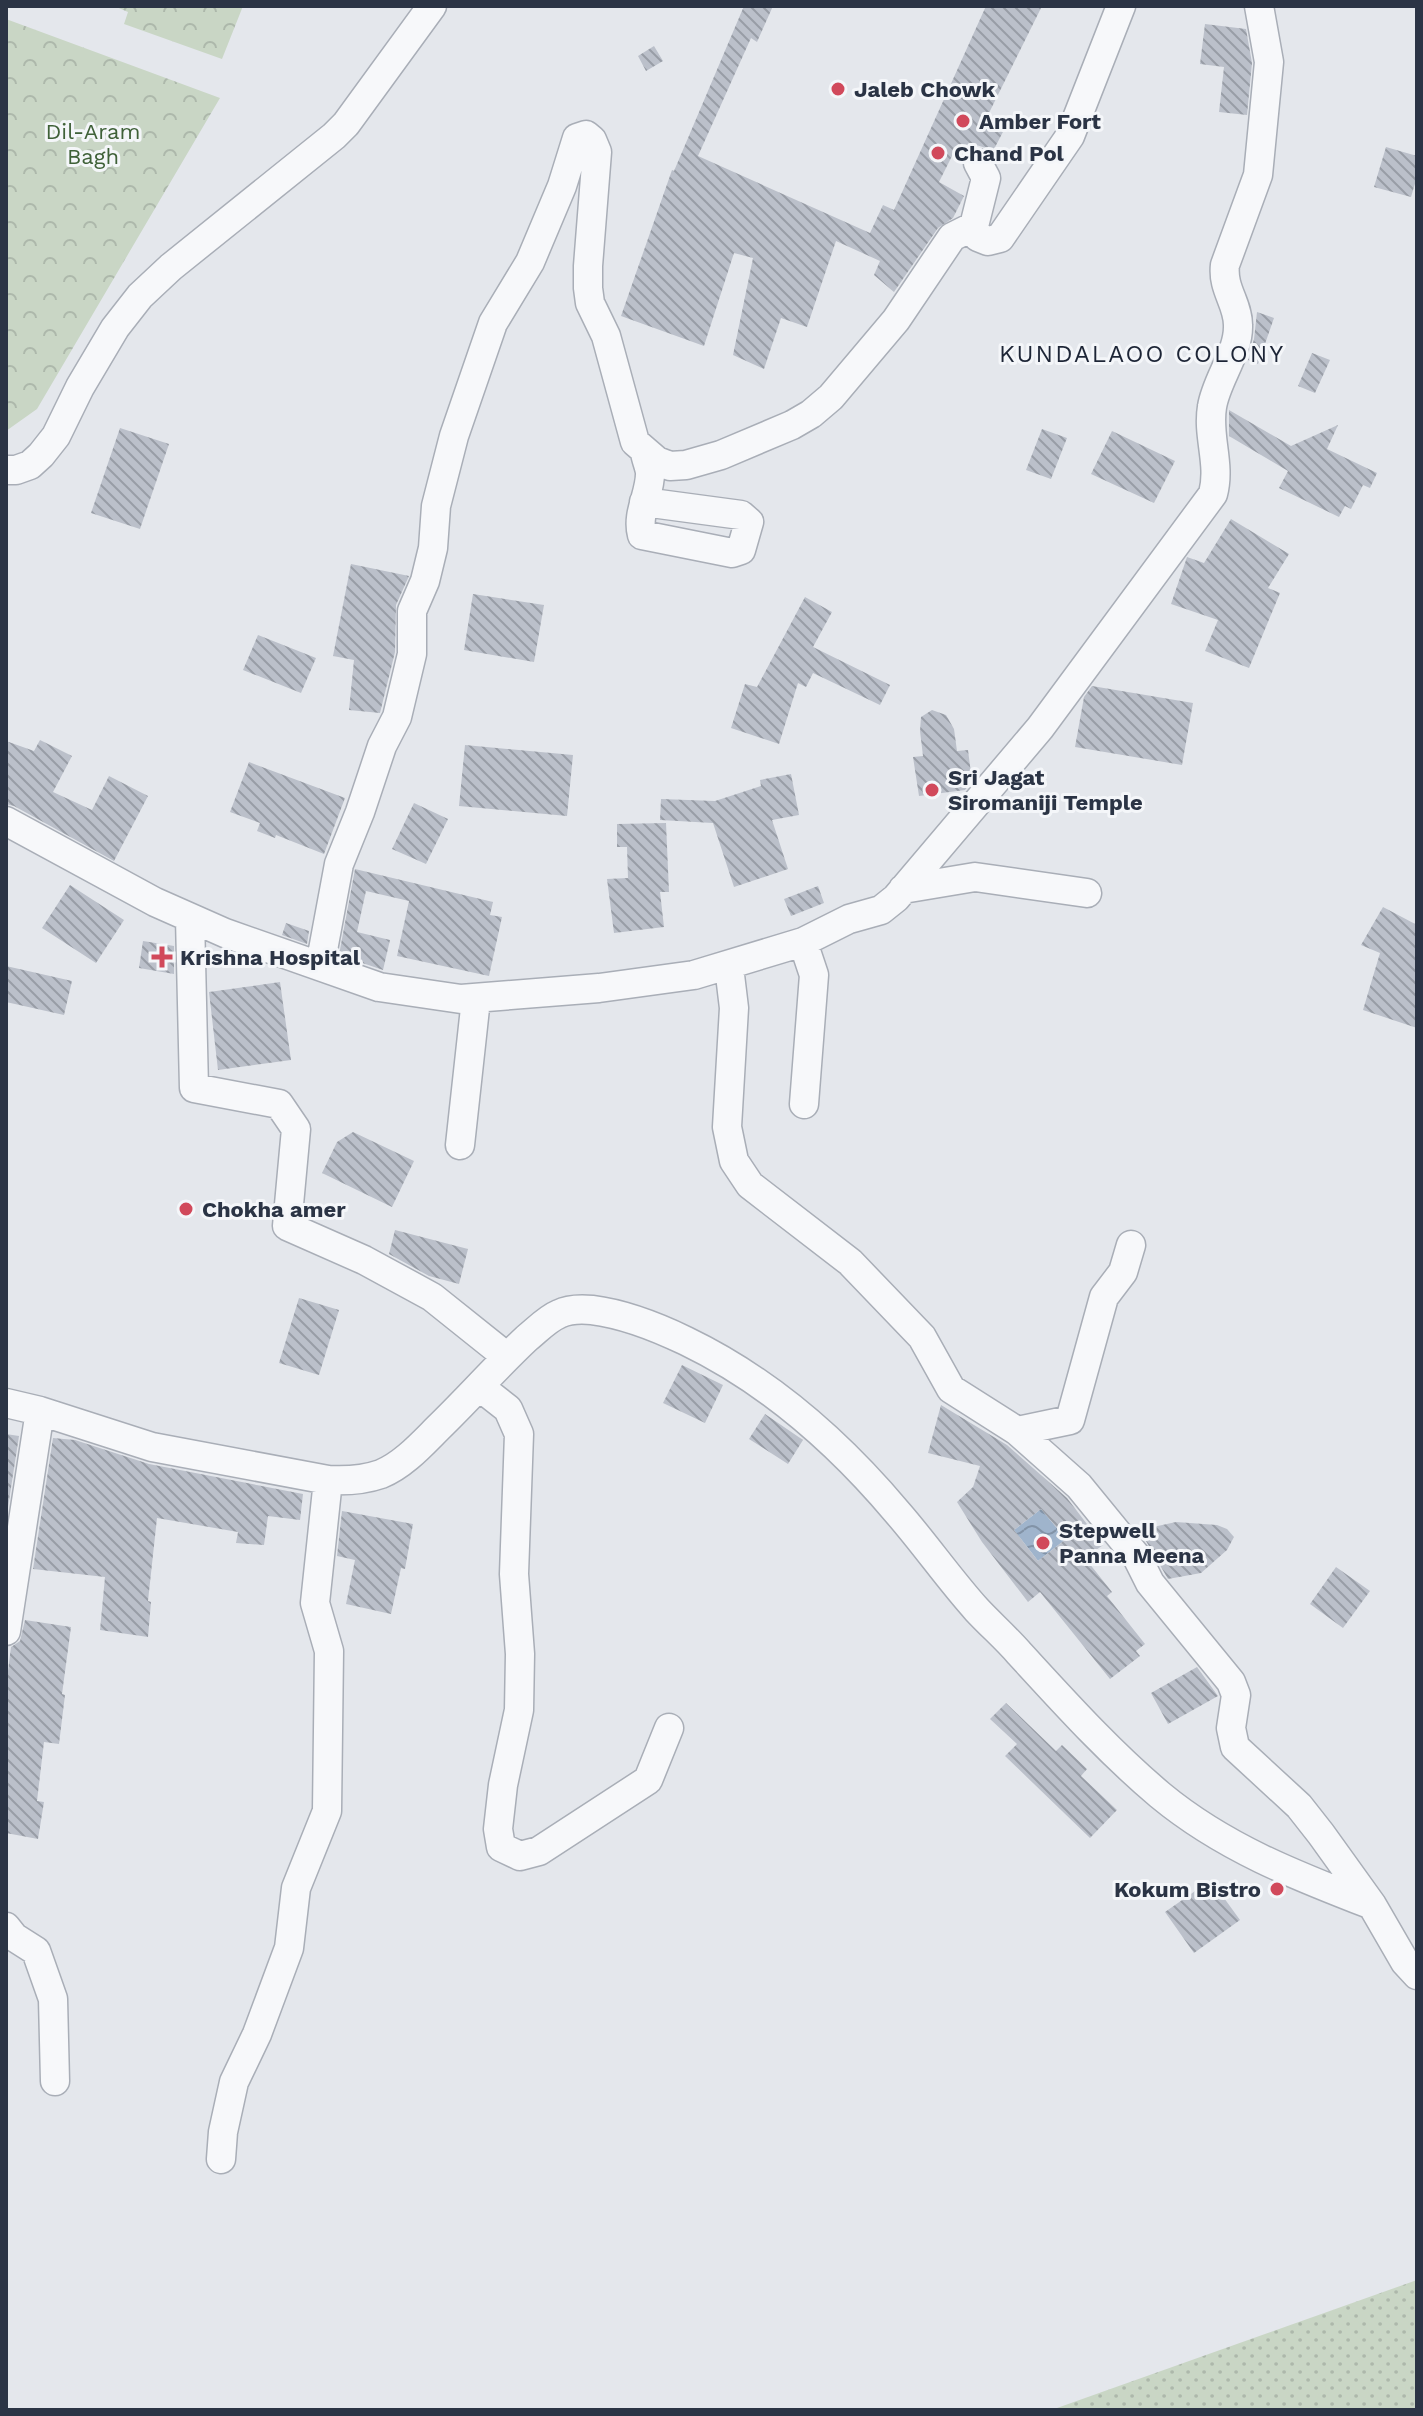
<svg xmlns="http://www.w3.org/2000/svg" width="1423" height="2416" font-family="'Work Sans',sans-serif">
  <style>
    .grass { fill: url(#grass-dots) }
    .park { fill: url(#park-crowns) }
    .water { fill: url(#water-waves) }
    .building { fill: url(#building-back-hatch); fill-rule: evenodd }
    .lines { fill: none; stroke-linecap: round; stroke-linejoin: round }
    .minor-casing { stroke: #a9aeb7; stroke-width: 31 }
    .minor { stroke: #f7f8fa; stroke-width: 28 }
    .poi-dot { fill: #d1495b; stroke: #f4f6f9; stroke-width: 3 }
    .labels { text-anchor: middle; stroke-width: 6; stroke-linejoin: round; paint-order: stroke }
    .poi-label { font-size: 22px; font-weight: bold; fill: #2b3445; stroke: #f4f6f9; text-anchor: start }
    .park-label { font-size: 22px; fill: #3f6138; stroke: #f4f6f9 }
    .neighbourhood-label { font-size: 24px; letter-spacing: 2px; fill: #1d2536; stroke: #f4f6f9 }
  </style>
  <defs>
    <pattern id="grass-dots" width="8" height="8" patternUnits="userSpaceOnUse" patternTransform="scale(2)"><rect width="8" height="8" fill="#c9d6c5"/><path d="M2 2h.1M6 6h.1" fill="none" stroke="#adb8ab" stroke-width="1.8" stroke-linecap="round"/></pattern>
    <pattern id="park-crowns" width="20" height="18" patternUnits="userSpaceOnUse" patternTransform="scale(2)"><rect width="20" height="18" fill="#c9d6c5"/><path d="M2 6a3 3 0 1 1 6 0M12 15a3 3 0 1 1 6 0" fill="none" stroke="#adb8ab"/></pattern>
    <pattern id="water-waves" width="16" height="10" patternUnits="userSpaceOnUse" patternTransform="scale(2)"><rect width="16" height="10" fill="#9fb4cc"/><path d="M0 5q4-4 8 0t8 0" fill="none" stroke="#8293a7"/></pattern>
    <pattern id="building-back-hatch" width="6" height="6" patternUnits="userSpaceOnUse" patternTransform="scale(2)"><rect width="6" height="6" fill="#bbc0ca"/><path d="M-1 5l2 2M0 0l6 6M5-1l2 2" fill="none" stroke="#989da6"/></pattern>
  </defs>
  <rect width="100%" height="100%" fill="#e4e7ec"/>
  <path class="grass" d="M 1417,2280 L 1417,2410 L 1055,2410 L 1057,2408 Z"/>
  <path class="park" d="M 114,6 L 243,6 L 222,59 L 124,24 L 128,12 Z
    M 6,19 L 220,98 L 37,409 L 6,431 Z"/>
  <path class="water" d="M 1041,1509 L 1066,1539 L 1038,1561 L 1014,1530 Z"/>
  <path class="building" d="M 744,6 L 773,6 L 757,42 L 751,38 L 698,156 L 870,233 L 883,205 L 894,210 L 986,6 L 1042,6 L 985,121 L 1004,130 L 992,153 L 986,148 L 973,144 L 968,150 L 958,144 L 939,182 L 964,196 L 953,218 L 938,228 L 894,292 L 874,275 L 880,261 L 836,241 L 807,327 L 781,318 L 764,369 L 733,355 L 753,258 L 734,253 L 704,346 L 621,316 L 672,170 L 674,171 Z
    M 1205,24 L 1246,29 L 1252,63 L 1247,115 L 1219,112 L 1224,67 L 1200,64 Z
    M 654,46 L 663,61 L 646,71 L 638,56 Z
    M 1386,147 L 1417,156 L 1417,177 L 1411,197 L 1374,187 Z
    M 1257,312 L 1274,318 L 1258,364 L 1248,360 L 1254,339 Z
    M 1312,353 L 1330,360 L 1315,393 L 1298,386 Z
    M 1229,410 L 1291,446 L 1338,425 L 1327,449 L 1377,473 L 1370,488 L 1363,485 L 1351,509 L 1345,506 L 1339,517 L 1279,488 L 1288,471 L 1229,436 Z
    M 120,428 L 169,444 L 140,529 L 91,513 Z
    M 1042,429 L 1067,438 L 1051,479 L 1026,470 Z
    M 1112,431 L 1175,461 L 1154,503 L 1091,474 Z
    M 1231,519 L 1289,554 L 1268,588 L 1280,593 L 1249,668 L 1205,651 L 1218,620 L 1171,604 L 1186,560 L 1187,557 L 1204,563 Z
    M 351,564 L 409,576 L 396,605 L 395,652 L 380,713 L 349,710 L 354,660 L 333,656 Z
    M 473,594 L 544,605 L 534,662 L 464,650 Z
    M 805,597 L 832,612 L 813,647 L 890,685 L 880,705 L 813,673 L 806,687 L 798,683 L 779,744 L 731,728 L 745,684 L 757,687 Z
    M 258,635 L 316,658 L 301,693 L 243,670 Z
    M 1092,686 L 1193,703 L 1182,765 L 1075,747 L 1084,697 Z
    M 932,710 L 946,715 L 954,729 L 957,751 L 968,750 L 972,781 L 965,790 L 919,796 L 913,757 L 923,756 L 920,731 L 921,717 Z
    M 40,740 L 72,756 L 53,792 L 92,810 L 109,776 L 148,796 L 114,861 L 14,806 L 6,804 L 6,741 L 34,751 Z
    M 465,745 L 573,755 L 567,816 L 459,806 Z
    M 249,762 L 345,798 L 324,854 L 276,835 L 275,838 L 257,831 L 260,823 L 230,812 Z
    M 791,774 L 799,815 L 772,820 L 788,869 L 734,887 L 713,823 L 660,820 L 661,799 L 715,801 L 761,786 L 760,780 Z
    M 414,803 L 448,819 L 426,864 L 392,849 Z
    M 666,823 L 669,892 L 660,892 L 664,927 L 614,933 L 607,879 L 628,878 L 627,847 L 617,847 L 617,824 Z
    M 355,869 L 493,902 L 490,915 L 502,917 L 489,976 L 397,956 L 409,901 L 366,891 L 357,932 L 390,940 L 383,970 L 339,955 Z
    M 70,885 L 124,920 L 96,963 L 42,928 Z
    M 818,886 L 824,903 L 791,916 L 784,899 Z
    M 1383,907 L 1417,925 L 1417,1028 L 1363,1010 L 1380,953 L 1361,945 Z
    M 286,923 L 309,931 L 307,944 L 282,935 Z
    M 143,941 L 174,946 L 174,974 L 139,968 Z
    M 6,966 L 72,981 L 64,1015 L 6,1002 Z
    M 280,982 L 291,1060 L 218,1070 L 209,992 Z
    M 353,1132 L 414,1161 L 392,1207 L 322,1173 L 337,1142 Z
    M 395,1230 L 468,1249 L 459,1284 L 429,1276 L 389,1254 Z
    M 299,1298 L 339,1310 L 319,1375 L 279,1363 Z
    M 682,1365 L 723,1385 L 705,1423 L 663,1403 Z
    M 941,1405 L 1007,1445 L 1067,1498 L 1103,1545 L 1085,1558 L 1112,1592 L 1107,1596 L 1145,1644 L 1136,1651 L 1140,1656 L 1110,1679 L 1040,1592 L 1028,1602 L 982,1542 L 957,1502 L 973,1487 L 980,1466 L 928,1453 ZM 1041,1509 L 1066,1539 L 1038,1561 L 1014,1530 Z
    M 765,1414 L 803,1440 L 788,1464 L 749,1439 Z
    M 6,1434 L 19,1436 L 6,1520 Z
    M 53,1438 L 75,1440 L 149,1464 L 303,1494 L 300,1520 L 268,1516 L 264,1545 L 236,1543 L 238,1532 L 157,1518 L 148,1601 L 151,1602 L 148,1637 L 100,1630 L 105,1577 L 33,1569 Z
    M 342,1511 L 413,1524 L 405,1569 L 401,1568 L 391,1614 L 346,1604 L 355,1560 L 337,1556 Z
    M 1176,1522 L 1217,1525 L 1227,1529 L 1234,1537 L 1227,1550 L 1201,1573 L 1168,1579 L 1146,1541 L 1144,1529 Z
    M 1336,1567 L 1370,1591 L 1343,1628 L 1310,1604 Z
    M 25,1620 L 71,1627 L 62,1694 L 65,1695 L 59,1744 L 44,1742 L 37,1801 L 44,1802 L 38,1839 L 6,1833 L 6,1687 L 11,1647 L 20,1641 Z
    M 1197,1667 L 1218,1696 L 1168,1724 L 1151,1693 Z
    M 1006,1703 L 1056,1751 L 1062,1745 L 1087,1769 L 1081,1776 L 1117,1810 L 1090,1838 L 1005,1756 L 1017,1744 L 990,1719 Z
    M 1211,1880 L 1240,1920 L 1194,1953 L 1165,1912 Z"/>
  <g class="lines">
    <defs>
      <path id="minor" d="M 978,163 L 986,178 L 974,226 L 978,237 L 988,241 L 1000,238 L 1070,136 L 1121,6
        M 6,470 L 16,470 L 30,465 L 41,455 L 56,436 L 80,387 L 115,328 L 140,296 L 171,267 L 334,136 L 346,124 L 432,6
        M 644,502 L 741,515 L 749,522 L 741,550 L 732,553 L 642,535 C 636,513 651,493 650,472 C 649,466 646,459 645,453
        M 6,821 L 155,902 L 225,933 L 379,987 L 461,999 L 599,988 L 694,975 L 803,942 L 849,919 L 881,910 L 896,898 L 1040,728 L 1213,494 C 1221,464 1207,436 1212,407 C 1216,380 1239,353 1238,325 C 1238,303 1222,289 1225,265 L 1258,175 L 1269,62 L 1259,6
        M 903,889 L 975,877 L 1087,893
        M 190,918 L 194,1088 L 279,1104 L 296,1129 L 287,1226 L 364,1260 L 432,1297 L 507,1357
        M 803,942 L 814,975 L 804,1104
        M 320,966 L 339,864 L 360,812 L 382,746 L 397,717 L 412,654 L 412,611 L 425,581 L 433,548 L 436,506 L 454,436 L 493,323 L 530,262 L 562,186 L 577,138 L 586,135 L 592,140 L 597,152 L 588,266 L 588,288 L 590,303 L 606,336 L 635,442 L 657,461 L 670,466 L 686,465 L 721,455 L 792,425 L 811,414 L 831,397 L 896,320 L 952,237 L 974,226
        M 727,966 L 730,975 L 734,1008 L 727,1127 L 734,1161 L 750,1185 L 850,1262 L 922,1337 L 951,1389 L 1017,1431 L 1079,1486 L 1137,1557 L 1150,1583 L 1231,1682 L 1236,1695 L 1231,1728 L 1235,1747 L 1299,1806 L 1321,1834 L 1372,1905 L 1405,1962 L 1417,1975
        M 460,1145 L 476,999
        M 480,1387 L 508,1409 L 519,1434 L 514,1574 L 520,1654 L 519,1710 L 503,1785 L 498,1829 L 501,1847 L 520,1856 L 539,1851 L 648,1780 L 669,1728
        M 6,1403 L 40,1411 L 152,1447 L 328,1480 C 346,1481 364,1480 381,1474 C 403,1465 421,1445 438,1428 C 468,1399 496,1367 527,1338 C 537,1330 547,1319 559,1314 C 569,1309 581,1309 592,1310 C 624,1314 657,1327 686,1341 C 769,1381 838,1442 897,1512 C 925,1544 949,1579 977,1610 C 991,1625 1006,1638 1019,1653 C 1065,1703 1109,1752 1160,1795 C 1224,1848 1297,1876 1372,1905
        M 1017,1431 L 1070,1420 L 1104,1297 L 1123,1272 L 1131,1245
        M 6,1631 L 40,1411
        M 6,1927 L 14,1937 L 36,1951 L 53,1999 L 55,2081
        M 221,2159 L 223,2132 L 234,2082 L 257,2034 L 289,1948 L 296,1888 L 327,1811 L 329,1651 L 315,1603 L 328,1480"/>
    </defs>
    <use href="#minor" class="minor-casing"/>
    <use href="#minor" class="minor"/>
  </g>
  <g class="poi-dot">
    <circle cx="838" cy="89" r="8"/>
    <circle cx="963" cy="121" r="8"/>
    <circle cx="938" cy="153" r="8"/>
    <circle cx="932" cy="790" r="8"/>
    <path d="M158 945h8v8h8v8h-8v8h-8v-8h-8v-8h8z"/>
    <circle cx="186" cy="1209" r="8"/>
    <circle cx="1043" cy="1543" r="8"/>
    <circle cx="1277" cy="1889" r="8"/>
  </g>
  <g class="labels">
    <g class="poi-label">
      <text x="854" y="97">Jaleb Chowk</text>
      <text x="979" y="129">Amber Fort</text>
      <text x="954" y="161">Chand Pol</text>
      <text x="948" y="785">Sri Jagat<tspan x="948" dy="25">Siromaniji Temple</tspan></text>
      <text x="180" y="965">Krishna Hospital</text>
      <text x="202" y="1217">Chokha amer</text>
      <text x="1059" y="1538">Stepwell<tspan x="1059" dy="25">Panna Meena</tspan></text>
      <text x="1261" y="1897" text-anchor="end">Kokum Bistro</text>
    </g>
    <g class="park-label">
      <text x="93" y="139">Dil-Aram<tspan x="93" dy="25">Bagh</tspan></text>
    </g>
    <g class="neighbourhood-label">
      <text x="1142" y="362">KUNDALAOO COLONY</text>
    </g>
  </g>
  <rect width="1423" height="2416" fill="none" stroke="#2b3445" stroke-width="16"/>
</svg>
